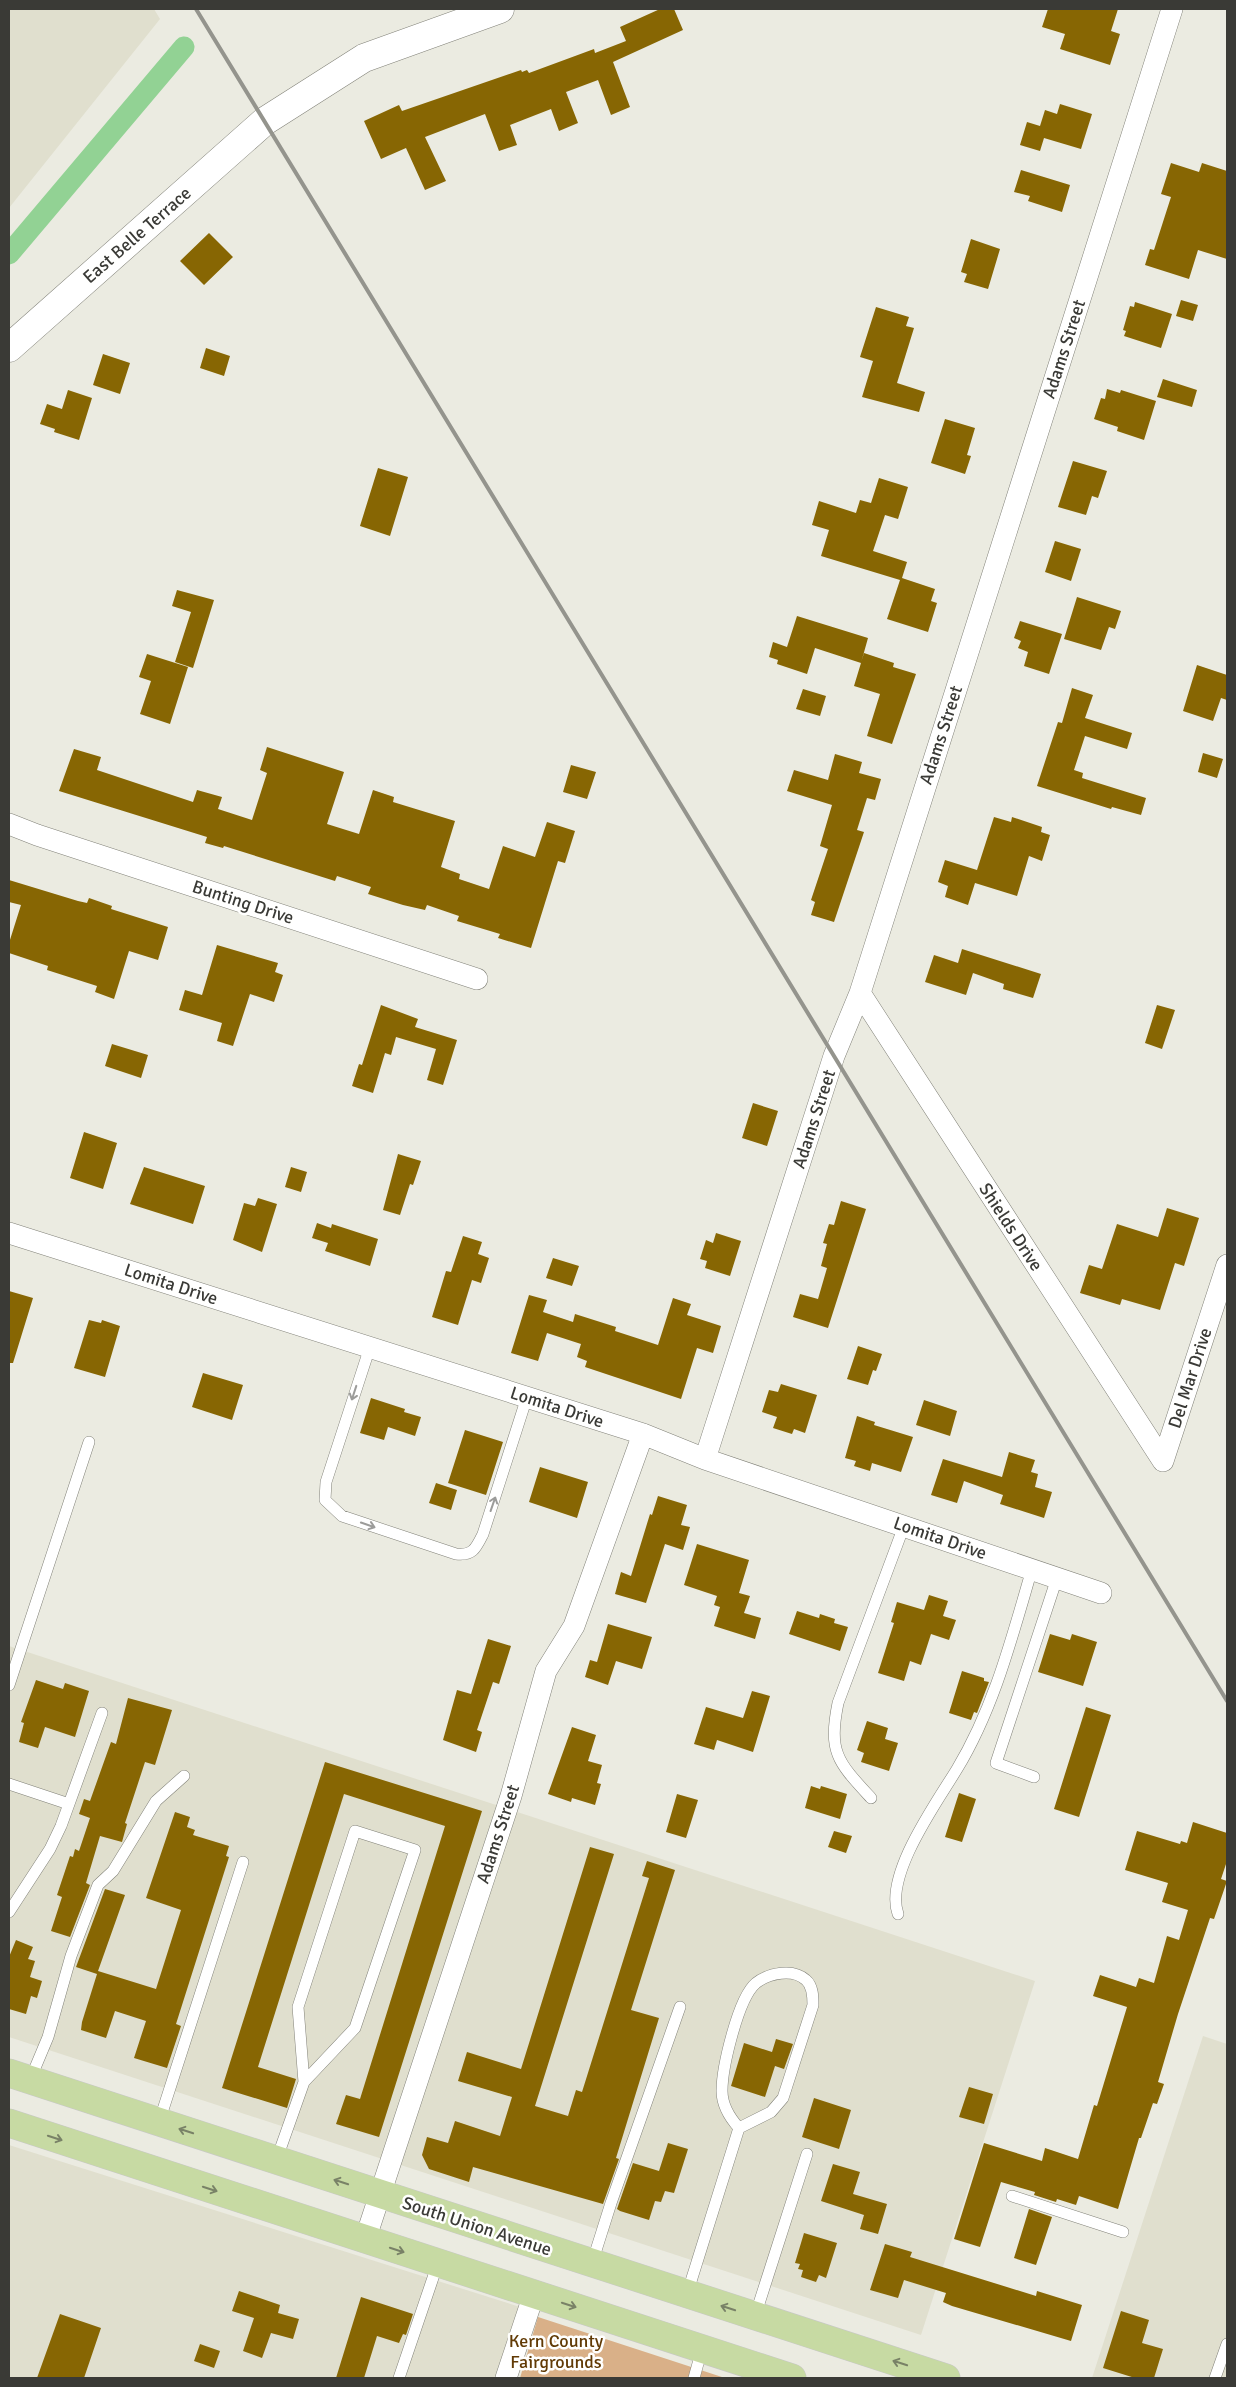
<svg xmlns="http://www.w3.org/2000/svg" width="1236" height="2387" font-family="Signika,sans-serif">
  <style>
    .built { fill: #e0dfce }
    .green { fill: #d9b088 }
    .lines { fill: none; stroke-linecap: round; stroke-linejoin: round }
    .canal { stroke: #92d294; stroke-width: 21 }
    .building { fill: #876603 }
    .lane-casing { stroke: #828279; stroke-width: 12 }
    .street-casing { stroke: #828279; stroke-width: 22 }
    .secondary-casing { stroke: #828279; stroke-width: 29 }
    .primary-casing { stroke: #c8c8c7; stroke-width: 29 }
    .lane { stroke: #fff; stroke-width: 11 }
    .street { stroke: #fff; stroke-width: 21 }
    .secondary { stroke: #fff; stroke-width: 28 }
    .primary { stroke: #c7daa3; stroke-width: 28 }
    .rail { stroke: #94948d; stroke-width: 4 }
    .oneway { stroke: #9c9c9a }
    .oneway2 { stroke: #798267 }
    .labels { text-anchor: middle; stroke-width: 5; stroke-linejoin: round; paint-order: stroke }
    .street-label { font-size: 18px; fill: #3a3a36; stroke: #fffffe }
    .park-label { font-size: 18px; fill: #613a05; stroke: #fffffe }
  </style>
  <rect width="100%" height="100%" fill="#ebebe1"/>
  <path class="built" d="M 9,9 L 154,9 L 160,19 L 9,208 Z
    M 9,1646 L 1035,1981 L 921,2335 L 9,2037 Z
    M 1203,2036 L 1227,2044 L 1227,2378 L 1092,2378 Z
    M 9,2145 L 520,2307 L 496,2378 L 9,2378 Z"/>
  <path class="green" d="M 538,2317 L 725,2378 L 520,2378 Z"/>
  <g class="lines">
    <path class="canal" d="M 9,254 L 184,47"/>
  </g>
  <path class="building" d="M 660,9 L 674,9 L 683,30 L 613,62 L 630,107 L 611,115 L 598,80 L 566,92 L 578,123 L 559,131 L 551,109 L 510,125 L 517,145 L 499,151 L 485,114 L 425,137 L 446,181 L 425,190 L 406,148 L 381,159 L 364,121 L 399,105 L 402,111 L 521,70 L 522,72 L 527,70 L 529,73 L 594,49 L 595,53 L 626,41 L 620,27 Z
    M 1048,9 L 1118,9 L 1111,31 L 1120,34 L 1110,65 L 1060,49 L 1065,34 L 1042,27 Z
    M 1060,104 L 1092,114 L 1081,149 L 1044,138 L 1040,151 L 1020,145 L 1027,122 L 1040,126 L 1045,110 L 1057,114 Z
    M 1171,163 L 1199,172 L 1202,163 L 1227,171 L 1227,259 L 1198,250 L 1189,279 L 1145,265 L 1150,249 L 1154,250 L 1171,197 L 1161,194 Z
    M 1021,170 L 1070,185 L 1062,212 L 1028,201 L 1030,196 L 1014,192 Z
    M 209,233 L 233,257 L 204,285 L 180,261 Z
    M 971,239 L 1000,249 L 988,289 L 964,282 L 967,274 L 961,272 Z
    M 1181,300 L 1198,305 L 1193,321 L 1176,316 Z
    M 1135,302 L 1172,314 L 1161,348 L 1124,336 L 1126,331 L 1123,330 L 1130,306 L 1134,307 Z
    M 876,307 L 909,317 L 906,326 L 914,328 L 897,383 L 925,392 L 919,412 L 862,397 L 873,361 L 860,357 Z
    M 206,348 L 230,356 L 224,376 L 200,368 Z
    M 103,354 L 130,363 L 120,394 L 93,385 Z
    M 1163,379 L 1197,390 L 1192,407 L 1157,397 Z
    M 1107,389 L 1120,393 L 1121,390 L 1156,401 L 1144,440 L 1117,431 L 1118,427 L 1094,419 L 1101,398 L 1105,399 Z
    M 68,390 L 92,398 L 79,440 L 54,432 L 55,429 L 40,424 L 47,404 L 62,409 Z
    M 945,419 L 975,428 L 967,455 L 971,456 L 965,474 L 931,463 Z
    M 1073,461 L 1107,471 L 1098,498 L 1092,496 L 1086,515 L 1058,507 Z
    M 378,468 L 408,477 L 390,536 L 360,526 Z
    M 879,478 L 908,487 L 898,519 L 885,515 L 873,551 L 907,562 L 902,578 L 935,589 L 931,601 L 937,603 L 928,632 L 887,619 L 900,580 L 821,556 L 829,530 L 812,525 L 819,501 L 856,513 L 860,500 L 871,503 Z
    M 1055,541 L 1081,549 L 1071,581 L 1045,572 Z
    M 177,590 L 214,600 L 193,668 L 175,662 L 191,612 L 172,606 Z
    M 1077,597 L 1121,611 L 1115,629 L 1109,627 L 1101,650 L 1064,639 Z
    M 797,616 L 868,638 L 861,663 L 815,648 L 807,674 L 777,664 L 778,660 L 769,657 L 773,642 L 787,647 Z
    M 1020,621 L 1062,634 L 1049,674 L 1024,666 L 1028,652 L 1018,648 L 1021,641 L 1014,638 Z
    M 864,653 L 894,663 L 893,667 L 916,674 L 892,744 L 867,736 L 880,694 L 854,686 Z
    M 147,654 L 188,667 L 170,724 L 140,714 L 151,681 L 139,677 Z
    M 1197,665 L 1227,675 L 1227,700 L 1221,698 L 1213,721 L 1183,711 Z
    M 1072,688 L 1093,695 L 1085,718 L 1132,733 L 1127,749 L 1085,736 L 1074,770 L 1083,773 L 1082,778 L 1146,798 L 1141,815 L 1112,807 L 1111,809 L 1037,786 L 1058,722 L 1062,723 Z
    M 803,689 L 826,696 L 820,716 L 796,709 Z
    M 267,747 L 344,772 L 327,824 L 359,834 L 373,790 L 394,797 L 393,802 L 455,821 L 441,867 L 460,874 L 459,879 L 489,889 L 503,846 L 535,857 L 547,822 L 575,831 L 565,863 L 558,861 L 531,948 L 498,938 L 500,934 L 457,921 L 459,916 L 427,905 L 425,910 L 403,905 L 368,894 L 371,887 L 337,876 L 335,881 L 224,846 L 223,848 L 205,843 L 207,837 L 59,791 L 74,749 L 101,757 L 97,770 L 193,802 L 197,790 L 222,797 L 218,809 L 252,820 L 267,773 L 260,770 Z
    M 1203,753 L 1223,759 L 1217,778 L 1198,772 Z
    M 835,754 L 862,762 L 859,773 L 881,779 L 875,800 L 867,798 L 857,830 L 864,832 L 834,922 L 811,915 L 815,902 L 811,900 L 828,849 L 820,846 L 832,805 L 787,791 L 794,770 L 828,780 Z
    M 571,765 L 596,772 L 587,799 L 563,792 Z
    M 994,817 L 1011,822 L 1012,817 L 1042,827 L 1041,832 L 1050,835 L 1042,861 L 1029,856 L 1017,896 L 975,883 L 968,905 L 945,897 L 948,886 L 938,882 L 945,860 L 977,870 Z
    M 9,880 L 78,901 L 87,903 L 89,898 L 112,906 L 111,909 L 168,927 L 158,960 L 129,951 L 114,999 L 95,992 L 97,986 L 47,970 L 48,966 L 9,953 L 9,943 L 21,905 L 9,902 Z
    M 217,945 L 278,963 L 275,972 L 283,975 L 274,1002 L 250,994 L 233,1046 L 217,1041 L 222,1023 L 179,1010 L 185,990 L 202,995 Z
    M 962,949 L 1041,974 L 1033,998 L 1003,989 L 1004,984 L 973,973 L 966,995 L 925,982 L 934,955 L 958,963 Z
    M 381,1005 L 418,1019 L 415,1027 L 457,1040 L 443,1085 L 427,1080 L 436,1049 L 396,1037 L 391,1055 L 385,1053 L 373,1093 L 352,1086 L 359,1064 L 362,1065 Z
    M 1157,1005 L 1175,1010 L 1162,1049 L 1145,1043 Z
    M 112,1044 L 148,1055 L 141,1078 L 105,1066 Z
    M 753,1103 L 778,1111 L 767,1146 L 742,1138 Z
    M 84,1132 L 117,1143 L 103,1189 L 70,1178 Z
    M 398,1154 L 421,1161 L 413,1185 L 410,1184 L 400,1215 L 383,1210 Z
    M 144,1167 L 205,1186 L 193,1224 L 130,1204 Z
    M 291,1167 L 307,1172 L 301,1192 L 285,1187 Z
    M 258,1198 L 277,1204 L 262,1252 L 233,1240 L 244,1203 L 255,1206 Z
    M 841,1201 L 866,1209 L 828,1328 L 793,1317 L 800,1294 L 818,1299 L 827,1268 L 821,1266 L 827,1244 L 823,1243 L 829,1224 L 834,1225 Z
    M 1167,1208 L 1199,1218 L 1184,1266 L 1175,1263 L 1160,1310 L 1122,1299 L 1120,1305 L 1080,1293 L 1089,1265 L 1102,1269 L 1117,1224 L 1158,1237 Z
    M 317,1223 L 331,1228 L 332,1224 L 378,1239 L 370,1266 L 325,1251 L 328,1243 L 312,1238 Z
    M 716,1233 L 741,1241 L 730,1276 L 705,1268 L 707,1261 L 700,1259 L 706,1240 L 713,1243 Z
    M 463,1236 L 482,1242 L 478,1254 L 489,1258 L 481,1283 L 472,1280 L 458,1325 L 432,1317 L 446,1271 L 451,1272 Z
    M 553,1258 L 579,1266 L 572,1286 L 546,1278 Z
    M 9,1291 L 33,1298 L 13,1363 L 9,1363 Z
    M 529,1295 L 547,1300 L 543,1312 L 573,1322 L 575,1314 L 616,1327 L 615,1331 L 658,1345 L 673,1298 L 691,1304 L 687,1315 L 721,1326 L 713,1353 L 697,1348 L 681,1399 L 585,1367 L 587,1361 L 577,1357 L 581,1344 L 547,1333 L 538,1361 L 511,1353 Z
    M 89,1320 L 101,1323 L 102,1320 L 120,1326 L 105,1377 L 74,1368 Z
    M 858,1346 L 882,1354 L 876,1371 L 873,1370 L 868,1385 L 847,1379 Z
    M 203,1373 L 243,1385 L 232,1420 L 192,1407 Z
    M 781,1384 L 817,1395 L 805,1433 L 794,1429 L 792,1434 L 773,1428 L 777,1417 L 762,1412 L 769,1390 L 778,1392 Z
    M 371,1398 L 405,1409 L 404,1412 L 421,1417 L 415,1436 L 388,1427 L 384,1440 L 360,1433 Z
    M 924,1400 L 957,1411 L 950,1436 L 916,1425 Z
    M 857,1416 L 875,1422 L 874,1425 L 913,1437 L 901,1472 L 872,1463 L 870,1471 L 854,1466 L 856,1461 L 845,1458 Z
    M 465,1430 L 503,1442 L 486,1495 L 448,1483 Z
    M 1009,1452 L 1035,1460 L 1031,1472 L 1038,1474 L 1035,1487 L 1052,1492 L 1044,1518 L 1000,1504 L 1003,1495 L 964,1481 L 957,1503 L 931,1495 L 943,1459 L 1002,1477 Z
    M 540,1467 L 588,1482 L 577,1518 L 529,1502 Z
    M 436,1483 L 457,1490 L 451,1510 L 429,1503 Z
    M 658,1496 L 687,1505 L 681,1525 L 690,1527 L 683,1550 L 665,1544 L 646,1603 L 615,1594 L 621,1572 L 631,1576 L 650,1514 L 652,1515 Z
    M 697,1544 L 749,1560 L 739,1593 L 750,1596 L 744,1613 L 761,1618 L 755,1639 L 714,1626 L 720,1607 L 714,1605 L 717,1596 L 684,1585 Z
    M 929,1595 L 948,1601 L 943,1616 L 956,1620 L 949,1640 L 931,1634 L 921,1665 L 910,1661 L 904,1681 L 878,1673 L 894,1623 L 891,1622 L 897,1602 L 924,1610 Z
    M 797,1611 L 819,1618 L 820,1614 L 835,1619 L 834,1623 L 848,1627 L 840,1651 L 789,1634 Z
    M 608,1624 L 652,1637 L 642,1669 L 616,1661 L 608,1685 L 585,1677 L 590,1660 L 597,1662 Z
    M 1050,1634 L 1070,1640 L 1072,1634 L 1097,1642 L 1083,1686 L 1038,1672 Z
    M 488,1639 L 511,1646 L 499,1684 L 493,1682 L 477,1730 L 482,1732 L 476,1752 L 443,1740 L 457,1690 L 471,1694 Z
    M 962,1671 L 984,1678 L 984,1681 L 989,1682 L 977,1713 L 974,1712 L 971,1720 L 949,1713 Z
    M 36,1680 L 63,1689 L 65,1683 L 89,1691 L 75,1737 L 45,1727 L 38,1748 L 19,1742 L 24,1723 L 21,1722 Z
    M 752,1691 L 770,1696 L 753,1752 L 717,1740 L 714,1750 L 694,1744 L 706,1707 L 743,1718 Z
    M 128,1698 L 172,1710 L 155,1765 L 145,1762 L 125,1823 L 127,1824 L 122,1842 L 100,1836 L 86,1883 L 90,1885 L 70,1937 L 51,1931 L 62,1897 L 57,1895 L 70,1856 L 73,1857 L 75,1849 L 79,1851 L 90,1818 L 79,1814 L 84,1799 L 90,1801 L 111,1742 L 116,1744 Z
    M 1086,1707 L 1111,1715 L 1079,1817 L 1054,1809 Z
    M 867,1721 L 888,1728 L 885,1739 L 898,1743 L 889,1771 L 861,1762 L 864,1753 L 857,1750 Z
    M 572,1727 L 596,1735 L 588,1761 L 602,1765 L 597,1783 L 601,1784 L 595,1805 L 572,1798 L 571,1802 L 548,1794 Z
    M 325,1762 L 482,1811 L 379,2137 L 336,2124 L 346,2095 L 360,2099 L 445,1826 L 344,1794 L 258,2067 L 296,2079 L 287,2108 L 222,2088 Z
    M 811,1786 L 820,1789 L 821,1786 L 847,1794 L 840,1819 L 805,1808 Z
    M 959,1793 L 976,1799 L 962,1842 L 945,1837 Z
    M 677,1794 L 698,1800 L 686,1838 L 666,1832 Z
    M 175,1812 L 190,1817 L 187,1827 L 195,1830 L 193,1835 L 229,1846 L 226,1856 L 229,1857 L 176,2024 L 181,2026 L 167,2068 L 134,2058 L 146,2021 L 115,2011 L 106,2038 L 81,2030 L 82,2022 L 97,1974 L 76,1967 L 105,1889 L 125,1895 L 98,1971 L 156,1989 L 181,1910 L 146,1898 Z
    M 1193,1822 L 1227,1833 L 1227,1861 L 1221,1879 L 1227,1881 L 1214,1919 L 1210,1918 L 1178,2014 L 1158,2082 L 1164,2084 L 1157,2104 L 1153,2103 L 1141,2138 L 1139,2138 L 1118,2209 L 1079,2196 L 1076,2205 L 1057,2199 L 1056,2202 L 1034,2195 L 1035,2192 L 1001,2182 L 980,2247 L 954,2239 L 984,2143 L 1042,2161 L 1045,2148 L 1078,2159 L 1094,2105 L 1097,2106 L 1127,2007 L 1093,1996 L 1100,1975 L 1136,1987 L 1139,1978 L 1154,1983 L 1167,1936 L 1179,1940 L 1188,1910 L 1162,1902 L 1168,1883 L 1125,1870 L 1137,1831 L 1180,1844 L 1181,1841 L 1187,1843 Z
    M 834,1831 L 852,1836 L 846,1853 L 828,1847 Z
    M 590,1847 L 614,1854 L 535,2106 L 568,2116 L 576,2090 L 582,2092 L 649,1878 L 642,1876 L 647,1861 L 675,1870 L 631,2010 L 659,2018 L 616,2158 L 619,2159 L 603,2204 L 473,2167 L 469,2182 L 429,2169 L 422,2155 L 427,2137 L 448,2143 L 455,2121 L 500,2136 L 512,2097 L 458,2081 L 467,2052 L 521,2069 Z
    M 16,1940 L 33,1947 L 28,1959 L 35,1961 L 30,1977 L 42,1981 L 37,1998 L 31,1996 L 26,2014 L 9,2009 L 9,1957 Z
    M 776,2039 L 793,2044 L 784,2069 L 775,2066 L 765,2097 L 731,2086 L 744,2043 L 772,2052 Z
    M 969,2087 L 993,2094 L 984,2124 L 959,2117 Z
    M 814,2098 L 851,2110 L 839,2149 L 802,2137 Z
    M 668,2143 L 688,2149 L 674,2193 L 665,2191 L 661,2202 L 655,2201 L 649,2220 L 620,2211 L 617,2209 L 633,2163 L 659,2171 Z
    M 833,2164 L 860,2172 L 853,2194 L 887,2204 L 878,2234 L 860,2229 L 864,2215 L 821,2201 Z
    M 1029,2209 L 1052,2217 L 1036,2265 L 1014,2258 Z
    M 804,2233 L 837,2243 L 826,2278 L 819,2275 L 816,2282 L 801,2277 L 803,2270 L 798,2269 L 800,2264 L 795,2263 Z
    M 885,2244 L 912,2252 L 910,2257 L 1036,2296 L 1037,2291 L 1082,2305 L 1071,2341 L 952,2306 L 943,2302 L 946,2293 L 904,2280 L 898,2298 L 870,2290 Z
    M 239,2291 L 280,2305 L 278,2313 L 299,2319 L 293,2339 L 271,2333 L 262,2358 L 243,2351 L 254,2318 L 232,2311 Z
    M 361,2297 L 413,2314 L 406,2335 L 403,2334 L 399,2343 L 377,2336 L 364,2378 L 336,2378 Z
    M 1121,2311 L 1149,2320 L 1142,2343 L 1163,2349 L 1154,2378 L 1135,2378 L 1103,2368 Z
    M 60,2314 L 101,2328 L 84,2378 L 37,2378 Z
    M 200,2344 L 220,2351 L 214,2368 L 194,2361 Z"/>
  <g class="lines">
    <defs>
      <path id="lane" d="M 370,1347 L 326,1482 L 325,1500 L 342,1516 L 456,1554 C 473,1556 476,1548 483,1534 L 527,1397
        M 9,1685 L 89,1442
        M 1034,1777 L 996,1763 L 1057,1578
        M 9,1784 L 69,1804
        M 871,1798 C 838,1762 828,1753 838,1703 L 904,1526
        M 9,1912 L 50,1849 L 61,1826 L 102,1713
        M 898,1914 C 884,1875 937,1802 957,1769 C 994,1708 1012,1637 1032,1569
        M 30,2080 L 48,2037 L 71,1956 L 98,1885 L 113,1871 L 156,1801 L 184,1776
        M 159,2122 L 243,1862
        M 276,2161 L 304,2082 L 355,2028 L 415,1850 L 355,1831 L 298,2007 L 304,2082
        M 1012,2196 L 1123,2232
        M 592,2263 L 611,2203 L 680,2007
        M 687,2294 L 739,2128 L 771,2112 L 783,2098 L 813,2005 C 813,1997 813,1986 806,1980 C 793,1968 769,1973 756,1983 C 738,1998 722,2068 722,2091 C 722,2106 730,2118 739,2128
        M 755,2316 L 807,2154
        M 399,2378 L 438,2263
        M 694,2378 L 702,2349
        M 1215,2378 L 1227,2344"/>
      <path id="street" d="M 9,824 L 37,835 L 477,979
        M 860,993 L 1163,1461
        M 9,1233 L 643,1434 L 705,1459 L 1101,1593
        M 705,1459 L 834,1056 L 860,993 L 1172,9
        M 1163,1461 L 1227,1265
        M 365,2240 L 511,1796 L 546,1671 L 574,1626 L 643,1434
        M 506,2378 L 534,2294"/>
      <path id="secondary" d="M 9,348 L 265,121 L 364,58 L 500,9"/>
      <path id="primary" d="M 9,2073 L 946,2378
        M 9,2123 L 792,2378"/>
    </defs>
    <use href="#lane" class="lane-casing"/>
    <use href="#street" class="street-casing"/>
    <use href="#secondary" class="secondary-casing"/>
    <use href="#primary" class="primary-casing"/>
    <use href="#lane" class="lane"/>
    <use href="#street" class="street"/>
    <use href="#secondary" class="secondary"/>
    <use href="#primary" class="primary"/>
    <path class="rail" d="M 196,9 L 1227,1701"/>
  </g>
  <defs><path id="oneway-shaft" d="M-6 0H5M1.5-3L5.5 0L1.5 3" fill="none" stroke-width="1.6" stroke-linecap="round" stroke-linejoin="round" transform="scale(1.25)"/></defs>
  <g class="oneway">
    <use href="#oneway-shaft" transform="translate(354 1393) rotate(108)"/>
    <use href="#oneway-shaft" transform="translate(493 1504) rotate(-71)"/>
    <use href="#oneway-shaft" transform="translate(368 1525) rotate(19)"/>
  </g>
  <g class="oneway2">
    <use href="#oneway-shaft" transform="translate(186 2131) rotate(-162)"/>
    <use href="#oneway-shaft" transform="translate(55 2138) rotate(18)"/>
    <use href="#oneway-shaft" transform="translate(341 2182) rotate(-162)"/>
    <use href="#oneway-shaft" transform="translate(210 2189) rotate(18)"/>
    <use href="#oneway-shaft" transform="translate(397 2250) rotate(18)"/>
    <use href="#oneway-shaft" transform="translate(569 2305) rotate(18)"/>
    <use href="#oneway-shaft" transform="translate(728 2308) rotate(-162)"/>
    <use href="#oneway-shaft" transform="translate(900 2363) rotate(-162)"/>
  </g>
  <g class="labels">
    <g class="street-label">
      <text transform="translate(137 235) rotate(-41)" y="6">East Belle Terrace</text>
      <text transform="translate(1064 349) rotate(-72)" y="6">Adams Street</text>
      <text transform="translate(941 735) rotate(-72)" y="6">Adams Street</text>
      <text transform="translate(243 902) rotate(18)" y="6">Bunting Drive</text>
      <text transform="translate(814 1119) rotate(-72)" y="6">Adams Street</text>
      <text transform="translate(1011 1227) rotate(57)" y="6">Shields Drive</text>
      <text transform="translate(171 1284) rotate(18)" y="6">Lomita Drive</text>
      <text transform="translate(1190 1378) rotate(-72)" y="6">Del Mar Drive</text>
      <text transform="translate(557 1407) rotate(18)" y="6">Lomita Drive</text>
      <text transform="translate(940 1538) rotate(19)" y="6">Lomita Drive</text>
      <text transform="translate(498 1834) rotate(-72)" y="6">Adams Street</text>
      <text transform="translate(477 2226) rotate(18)" y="6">South Union Avenue</text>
    </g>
    <g class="park-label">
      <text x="556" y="2347">Kern County<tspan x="556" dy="21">Fairgrounds</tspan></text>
    </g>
  </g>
  <rect width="1236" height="2387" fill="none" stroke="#3a3a36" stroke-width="20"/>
</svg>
